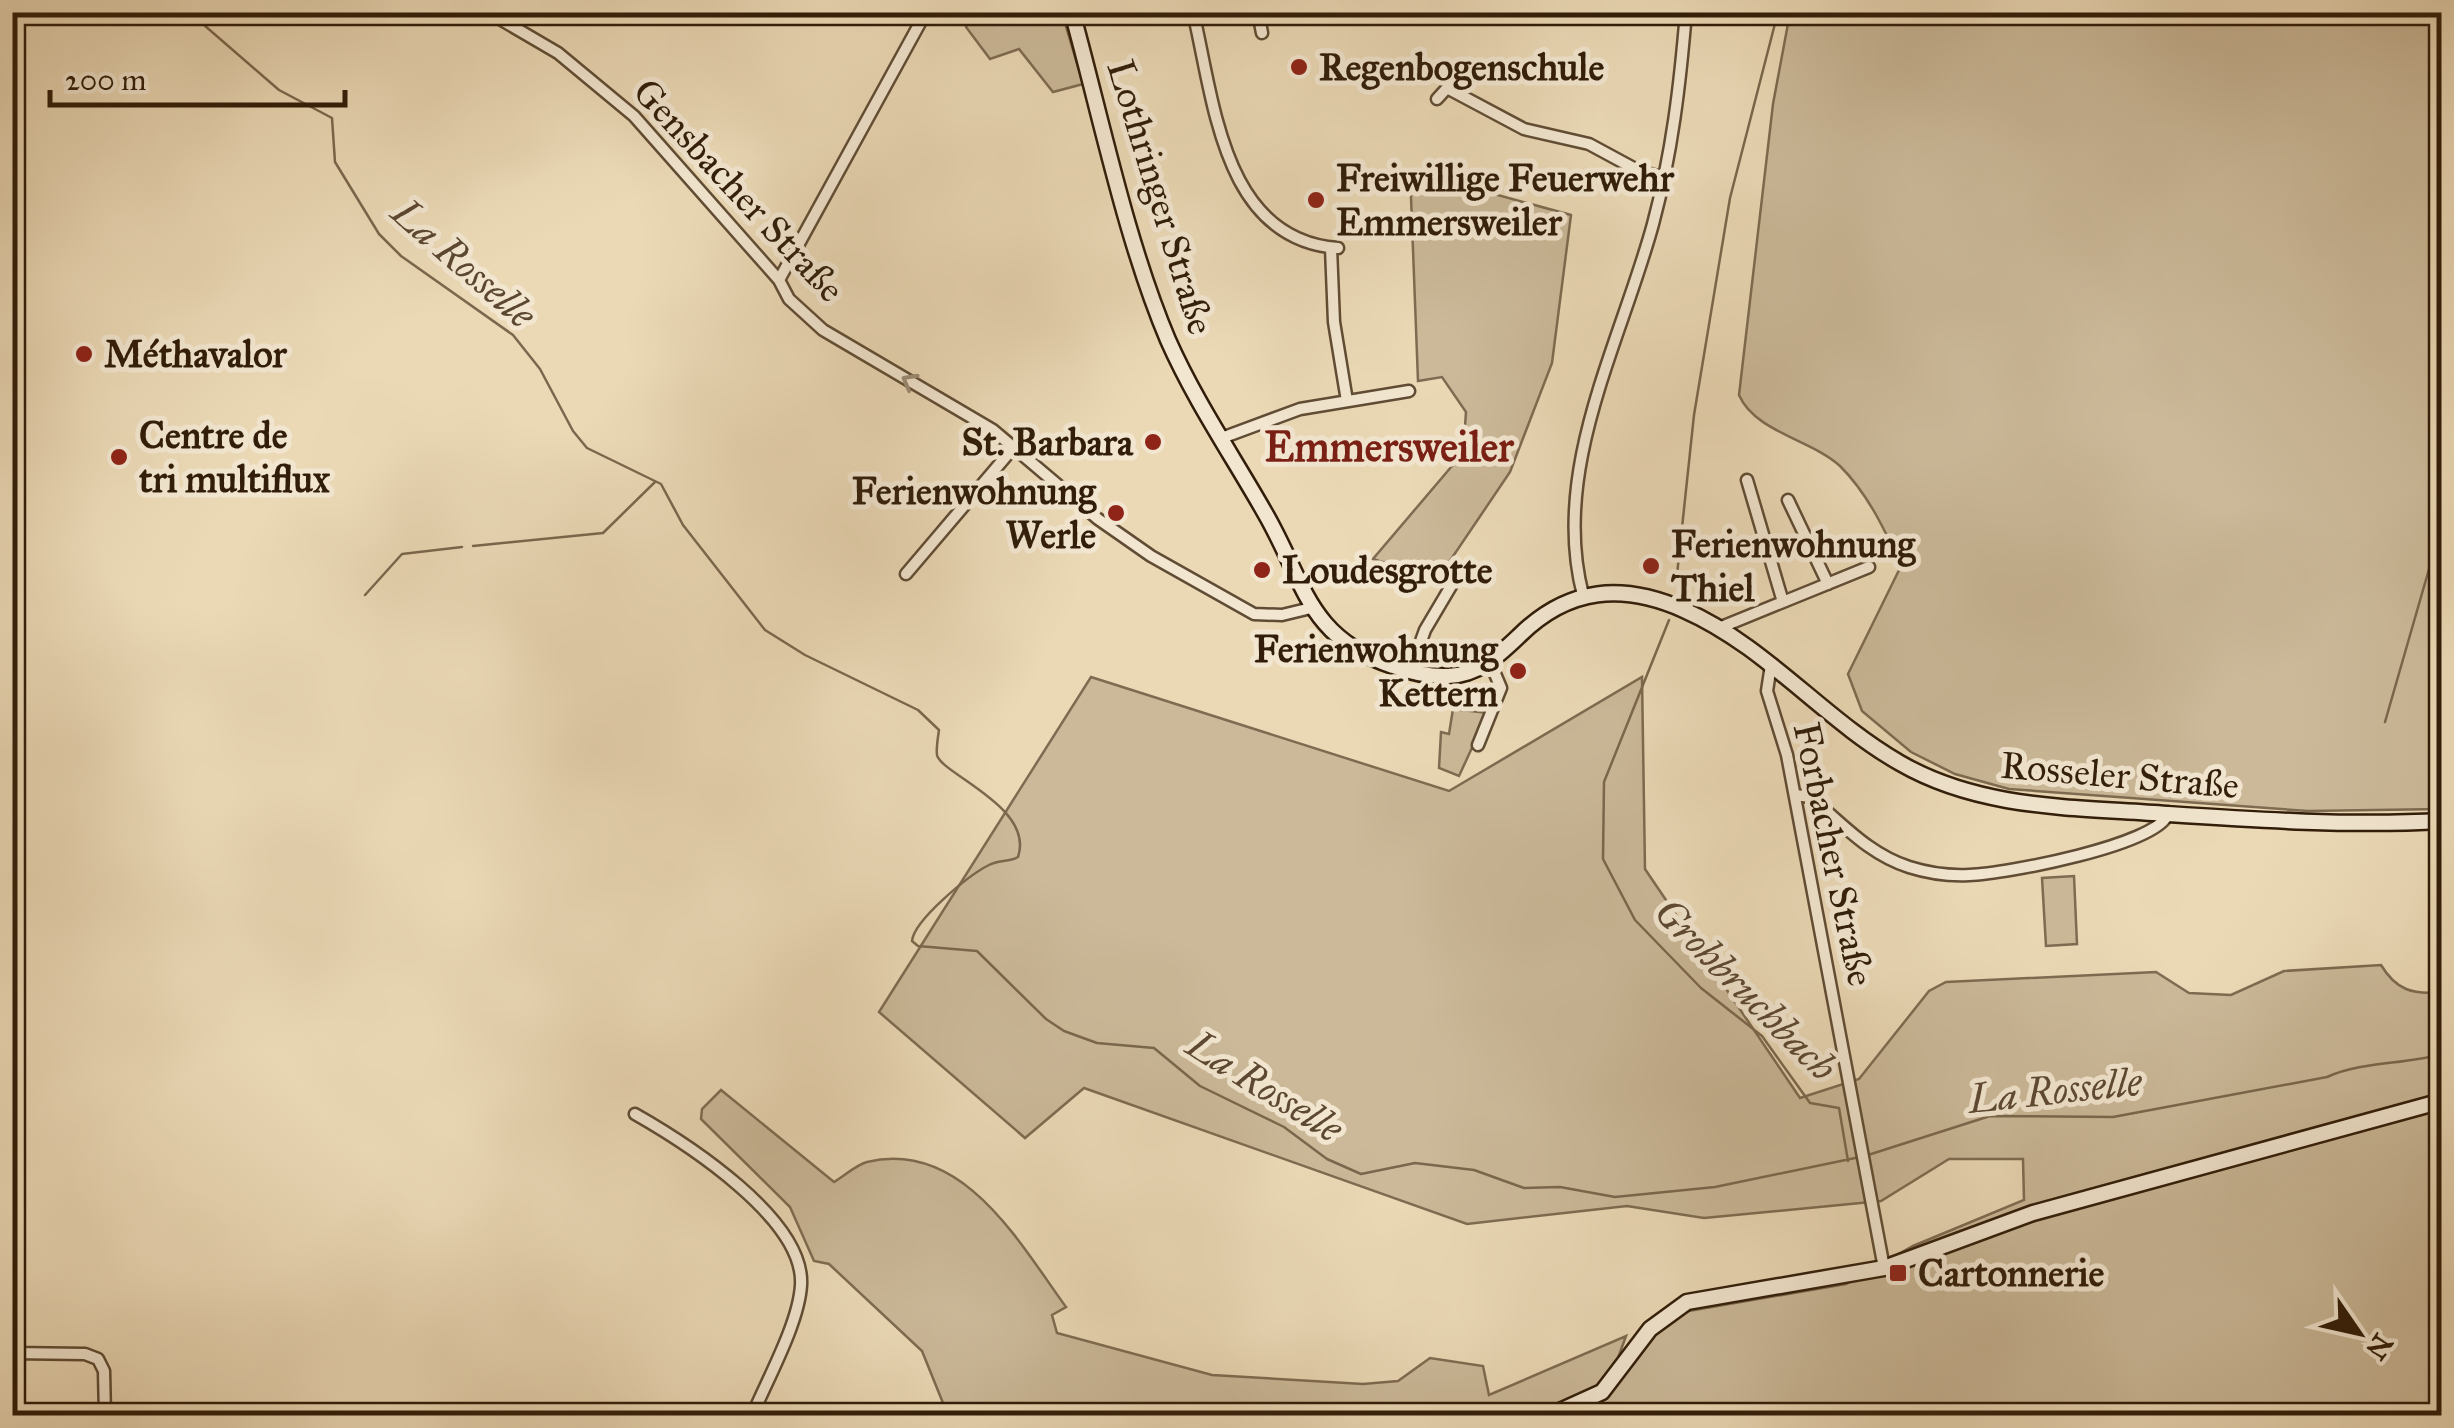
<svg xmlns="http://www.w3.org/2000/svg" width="2454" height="1428" font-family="'IM FELL Great Primer',serif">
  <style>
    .green { fill: #cbb999; stroke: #7e6b51; stroke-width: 2.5 }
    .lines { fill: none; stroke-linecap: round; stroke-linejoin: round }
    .stream { stroke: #7b674d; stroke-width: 2.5 }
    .minor-casing { stroke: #604c34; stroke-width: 15 }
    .secondary-casing { stroke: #311d09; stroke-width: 19 }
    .minor { stroke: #f2e6d0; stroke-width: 10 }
    .secondary { stroke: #f2e6d0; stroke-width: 14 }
    .oneway { stroke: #9b8c76 }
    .poi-dot { fill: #8f2418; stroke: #f2e6d0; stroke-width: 4 }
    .labels { text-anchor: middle; stroke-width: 10; stroke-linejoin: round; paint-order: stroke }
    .poi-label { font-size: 38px; font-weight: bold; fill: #311d09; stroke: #f2e6d0; text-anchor: start }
    .street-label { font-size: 38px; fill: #311d09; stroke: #f2e6d0 }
    .water-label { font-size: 40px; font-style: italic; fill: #5c4831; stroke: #f2e6d0 }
    .quarter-label { font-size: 42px; font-weight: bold; fill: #7a1f14; stroke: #f2e6d0 }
  </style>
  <rect width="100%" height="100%" fill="#ebd9b6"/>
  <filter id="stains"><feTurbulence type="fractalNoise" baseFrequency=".002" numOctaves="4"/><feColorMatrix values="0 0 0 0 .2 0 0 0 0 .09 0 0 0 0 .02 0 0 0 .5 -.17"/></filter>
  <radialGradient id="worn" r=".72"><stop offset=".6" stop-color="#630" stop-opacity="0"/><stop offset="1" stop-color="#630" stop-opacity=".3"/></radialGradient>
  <path class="green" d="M 974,13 L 1062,13 L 1083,84 L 1053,92 L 1019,49 L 990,59 L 966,27 Z
    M 1499,13 L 1662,13 L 1502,21 Z
    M 1790,13 L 2441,13 L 2441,809 L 2308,811 L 2009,789 L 1955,774 L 1911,752 L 1862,711 L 1848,674 L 1901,566 C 1885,530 1868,494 1840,466 C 1812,440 1755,432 1739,395 L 1773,104 Z
    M 1410,171 L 1571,215 L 1552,363 L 1510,472 L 1437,580 L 1373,559 L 1463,453 L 1466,412 L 1442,377 L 1418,381 Z
    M 1091,677 L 1449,791 L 1642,677 L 1645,869 L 1800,1098 L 1859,1079 L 1929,991 L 1946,982 L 2156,972 L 2189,993 L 2231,995 L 2284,971 L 2381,965 C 2396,990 2413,995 2441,992 L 2441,1415 L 1677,1416 L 1675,1410 L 1642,1406 L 1614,1416 L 938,1415 L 945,1408 L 922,1351 L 829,1264 L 814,1261 L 790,1207 L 701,1119 L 702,1109 L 721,1090 L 834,1182 C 844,1176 856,1165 867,1162 C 963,1139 1020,1244 1066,1307 L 1052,1315 L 1057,1333 L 1212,1375 L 1363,1384 L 1398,1381 L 1430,1358 L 1483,1366 L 1489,1395 L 1626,1336 L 1618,1358 L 1640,1354 L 1658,1330 L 1683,1312 L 1846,1284 L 1913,1246 L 2024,1200 L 2023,1159 L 1949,1159 L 1881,1201 L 1704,1218 L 1627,1206 L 1467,1224 L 1084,1088 L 1025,1138 L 879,1012 Z
    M 1453,709 L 1488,713 L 1459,776 L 1439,768 L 1441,732 L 1449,734 Z
    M 2074,876 L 2077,944 L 2046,946 L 2042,878 Z"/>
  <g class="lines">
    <path class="stream" d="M 189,12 L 279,90 L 332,118 L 335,162 L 379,234 L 401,256 L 513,335 L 540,369 L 573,431 L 587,448 L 661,484 L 683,525 L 765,630 L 805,655 L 918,710 L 939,730 C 938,737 936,748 937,755 C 941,774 1035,807 1018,857 C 1009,862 998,860 989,865 C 969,875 914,920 912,941 L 918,946 L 977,951 L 1046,1019 L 1064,1031 L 1097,1043 L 1154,1048 L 1200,1086 L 1284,1127 L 1327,1159 L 1361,1174 L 1415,1163 L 1474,1170 L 1524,1188 L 1560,1187 L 1615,1197 L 1715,1187 L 1860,1157
      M 473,546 L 603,533 L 655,482
      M 1676,584 L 1694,415 L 1730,198 L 1778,12
      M 365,595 L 402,554 L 462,547
      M 1669,620 L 1604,782 L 1603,859 L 1635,920 L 1701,988 L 1762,1036 L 1810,1103 L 1839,1108 L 1848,1161
      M 2385,722 L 2442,524
      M 1868,1155 L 1990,1116 L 2113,1117 L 2327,1077 C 2363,1061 2403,1065 2442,1054"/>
    <defs>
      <path id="minor" d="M 488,12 L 558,53 L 634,116 L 779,280 L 789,299 L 823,330 L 993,430 L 1098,519 L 1151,556 L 1254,614 L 1282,615 L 1311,608
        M 1193,12 C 1214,99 1222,240 1338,248
        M 1258,12 L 1262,33
        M 1437,99 L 1447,88 L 1524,129 L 1589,144 L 1639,171 L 1665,178
        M 1331,248 L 1334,322 L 1347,401
        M 779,280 L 926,12
        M 1219,439 L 1300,409 L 1409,391
        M 1747,480 L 1783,602
        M 1788,500 L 1828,584
        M 906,574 L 1014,447
        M 1583,595 C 1550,470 1621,342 1653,224 C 1672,153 1680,85 1686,12
        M 1719,628 L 1869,567
        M 1771,665 L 1767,691 L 1787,755 L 1884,1268
        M 1410,672 L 1425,630 L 1454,581
        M 1478,745 L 1501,688 L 1490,662
        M 1795,795 L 1810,797 C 1842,823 1868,854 1909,867 C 1928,873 1949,876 1969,875 C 2005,874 2157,845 2168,814
        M 635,1114 C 686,1143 805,1219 801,1285 C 799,1323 767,1380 752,1416
        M 12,1353 L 85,1354 L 98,1359 L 104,1371 L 105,1416"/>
      <path id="secondary" d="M 1072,12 C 1101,117 1126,241 1168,340 C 1195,401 1232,455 1265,513 C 1305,582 1307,638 1393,666 C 1410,672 1429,677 1448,676 C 1479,675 1499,655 1520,635 C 1569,587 1623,583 1684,610 C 1766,646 1823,719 1900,763 C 1981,810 2076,807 2167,814 C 2259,820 2350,826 2442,821
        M 1549,1416 L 1602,1392 L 1650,1329 L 1687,1302 L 1884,1268 L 2033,1213 L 2442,1101"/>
    </defs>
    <use href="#minor" class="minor-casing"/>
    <use href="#secondary" class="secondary-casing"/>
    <use href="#minor" class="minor"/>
    <use href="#secondary" class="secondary"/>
  </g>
  <defs><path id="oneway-chevron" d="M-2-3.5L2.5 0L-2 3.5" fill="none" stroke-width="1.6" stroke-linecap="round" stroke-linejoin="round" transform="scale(2.5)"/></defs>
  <use class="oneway" href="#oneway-chevron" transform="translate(909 381) rotate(-151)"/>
  <g class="poi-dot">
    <circle cx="1299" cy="67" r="10"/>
    <circle cx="1316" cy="200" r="10"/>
    <circle cx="84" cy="354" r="10"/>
    <circle cx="1153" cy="442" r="10"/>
    <circle cx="119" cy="457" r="10"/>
    <circle cx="1116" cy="513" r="10"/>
    <circle cx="1651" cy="566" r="10"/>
    <circle cx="1262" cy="570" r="10"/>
    <circle cx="1518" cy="671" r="10"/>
    <rect x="1888" y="1263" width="20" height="20" rx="5"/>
  </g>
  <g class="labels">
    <g class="poi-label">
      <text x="1319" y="80">Regenbogenschule</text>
      <text x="1336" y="191">Freiwillige Feuerwehr<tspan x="1336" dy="44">Emmersweiler</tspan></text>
      <text x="104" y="367">Méthavalor</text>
      <text x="139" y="448">Centre de<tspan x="139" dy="44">tri multiflux</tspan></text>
      <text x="1133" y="455" text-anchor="end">St. Barbara</text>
      <text x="1096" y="504" text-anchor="end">Ferienwohnung<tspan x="1096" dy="44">Werle</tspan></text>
      <text x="1671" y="557">Ferienwohnung<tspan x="1671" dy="44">Thiel</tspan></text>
      <text x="1282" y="583">Loudesgrotte</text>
      <text x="1498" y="662" text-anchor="end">Ferienwohnung<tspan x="1498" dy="44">Kettern</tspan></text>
      <text x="1918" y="1286">Cartonnerie</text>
    </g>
    <g class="street-label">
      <text transform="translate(739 190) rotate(47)" y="13">Gensbacher Straße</text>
      <text transform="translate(1161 197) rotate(73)" y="13">Lothringer Straße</text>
      <text transform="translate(2120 775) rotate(5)" y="13">Rosseler Straße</text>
      <text transform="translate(1834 854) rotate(78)" y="13">Forbacher Straße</text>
    </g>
    <g class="water-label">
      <text transform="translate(464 263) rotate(41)" y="14">La Rosselle</text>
      <text transform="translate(1746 989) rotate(45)" y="14">Grohbruchbach</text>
      <text transform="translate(1265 1086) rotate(32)" y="14">La Rosselle</text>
      <text transform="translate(2055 1090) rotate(-6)" y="14">La Rosselle</text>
    </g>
    <g class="quarter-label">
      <text x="1389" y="461">Emmersweiler</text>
    </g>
  </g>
  <rect width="2454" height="1428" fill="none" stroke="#ebd9b6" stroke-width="50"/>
  <rect x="15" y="15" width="2424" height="1398" fill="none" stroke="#311d09" stroke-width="5"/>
  <rect x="25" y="25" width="2404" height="1378" fill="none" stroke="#311d09" stroke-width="2.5"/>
  <g transform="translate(2359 1333) rotate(124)" stroke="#f2e6d0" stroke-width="8" paint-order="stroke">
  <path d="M0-8L18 38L0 25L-18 38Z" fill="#311d09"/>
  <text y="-15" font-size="28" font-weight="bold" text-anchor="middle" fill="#311d09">N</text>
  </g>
  <path d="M50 90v15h295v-15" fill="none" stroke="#311d09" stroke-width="5"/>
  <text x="65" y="90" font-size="30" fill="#311d09" stroke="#f2e6d0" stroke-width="8" paint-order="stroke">200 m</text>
  <rect width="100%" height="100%" filter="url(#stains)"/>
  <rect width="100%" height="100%" fill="url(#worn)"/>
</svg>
